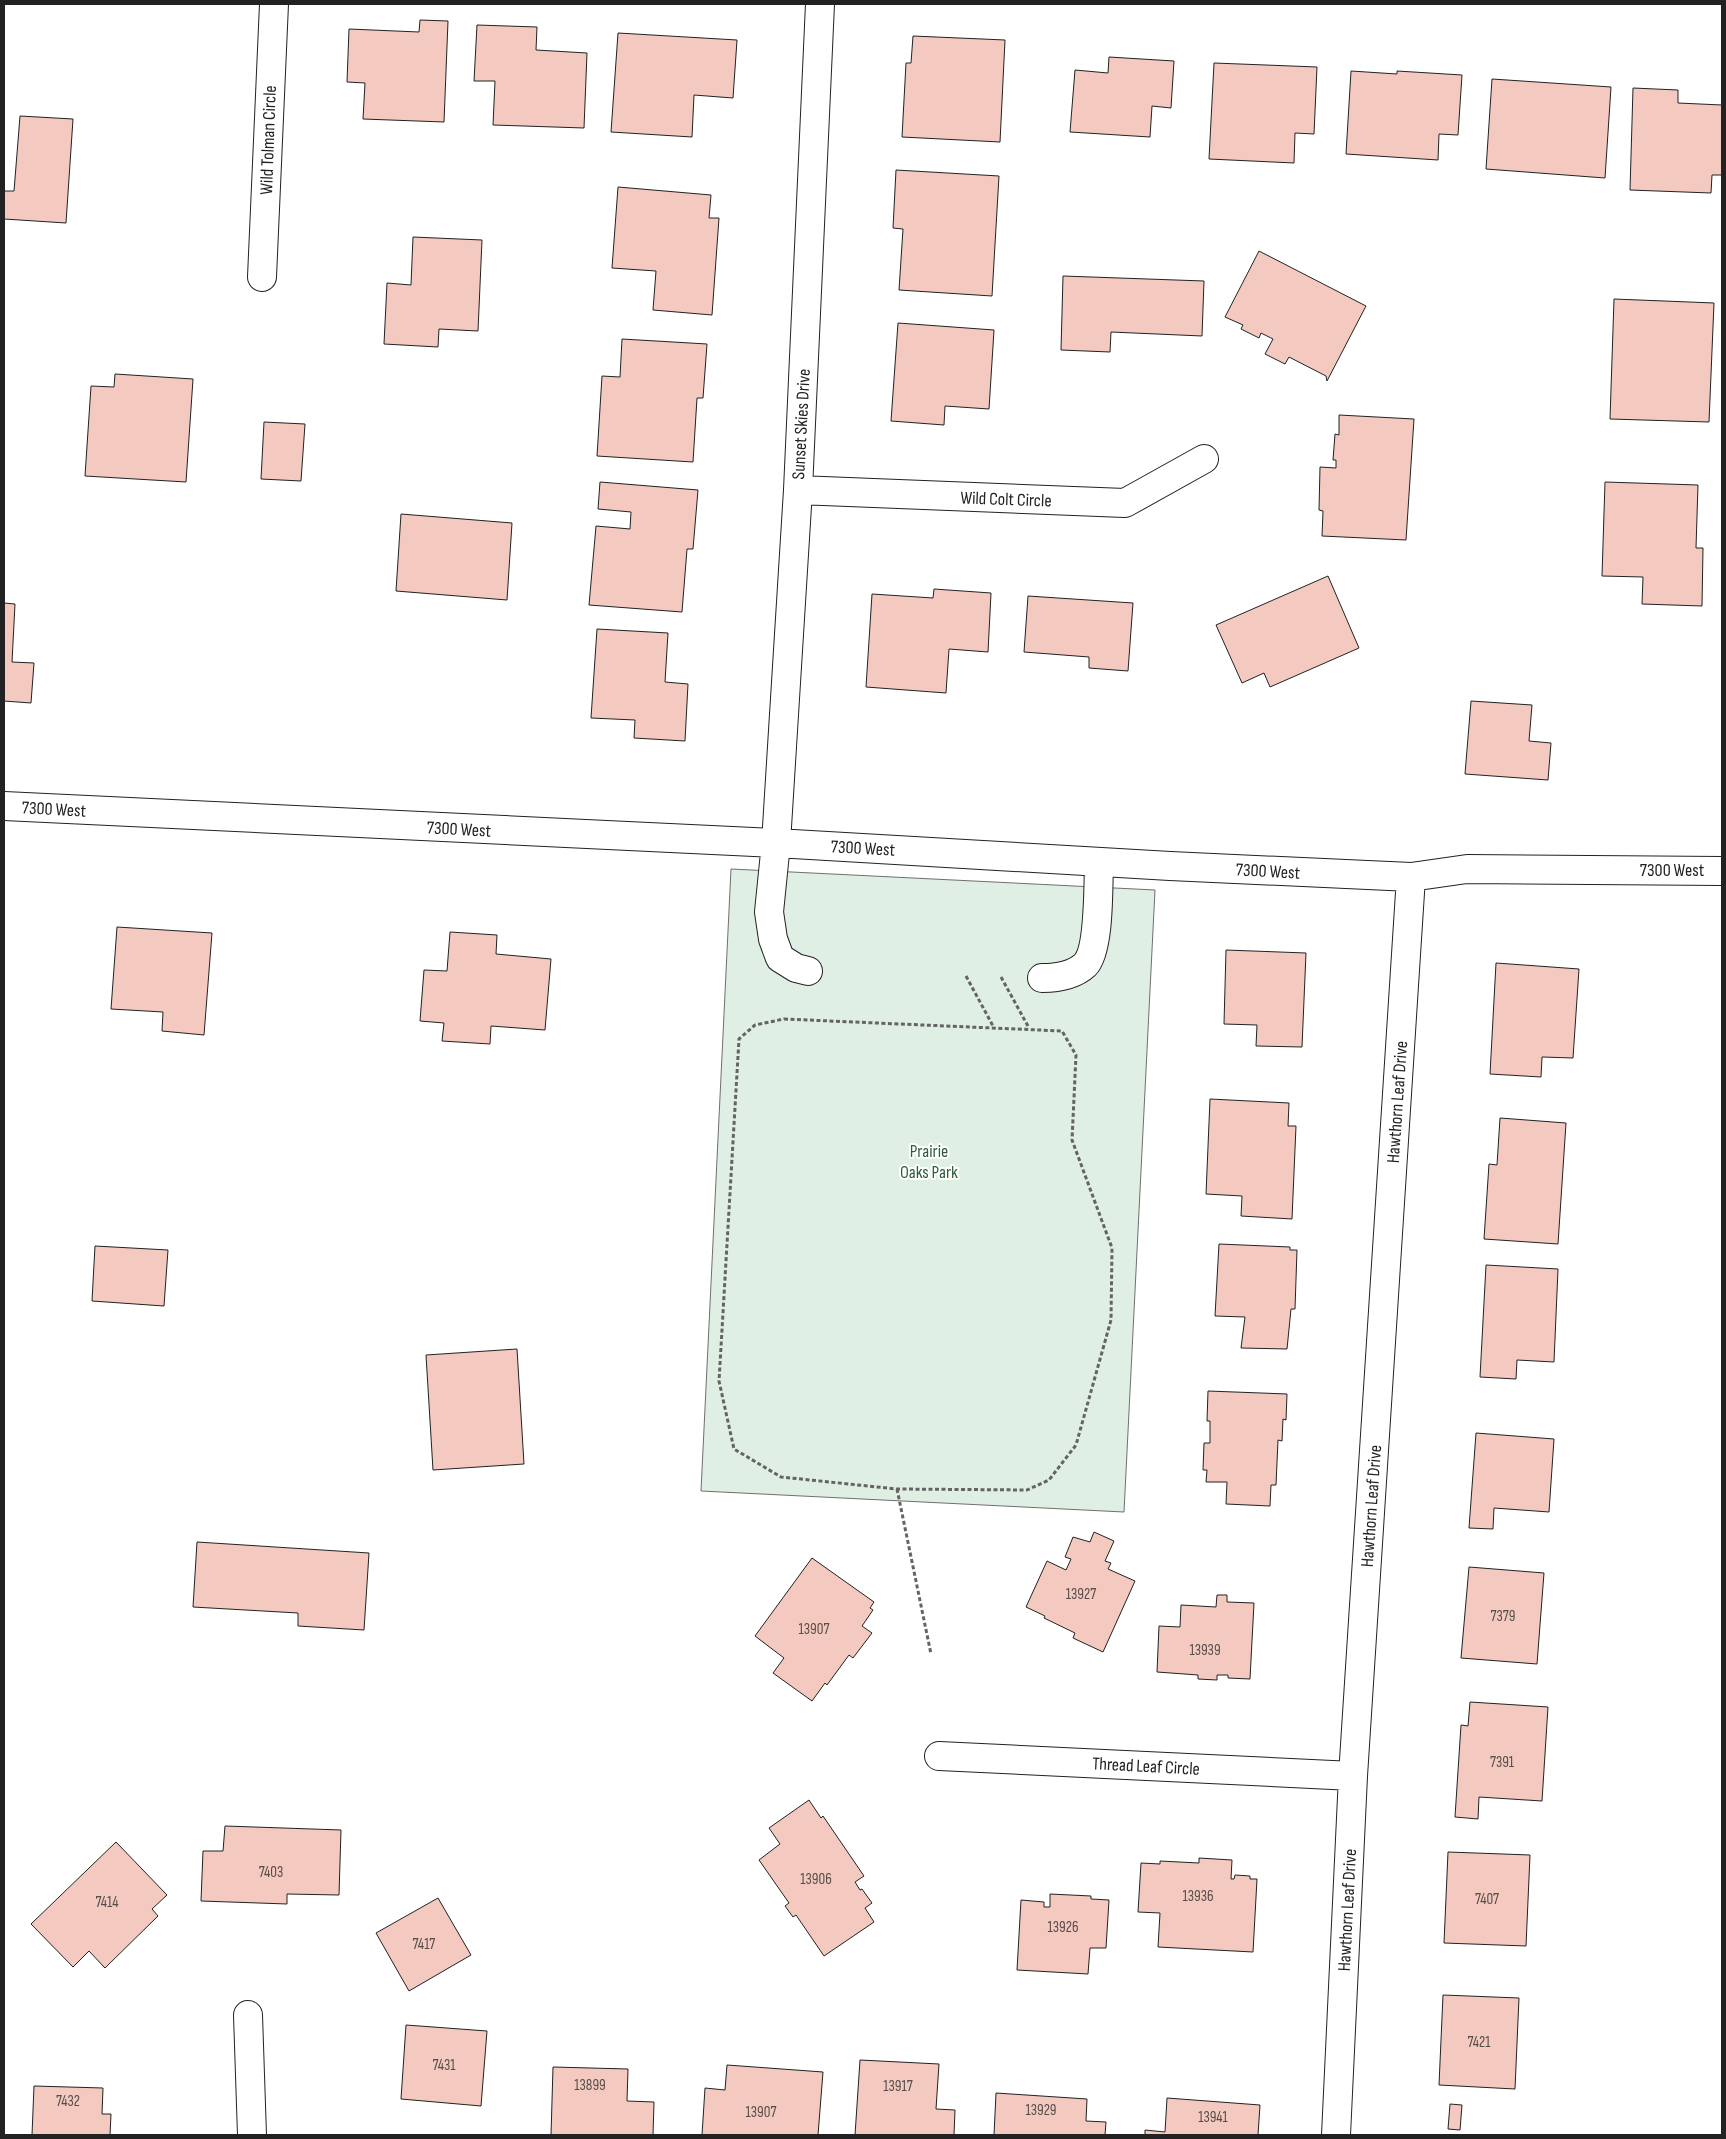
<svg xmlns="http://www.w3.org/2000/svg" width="1726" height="2139" font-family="'Sofia Sans Condensed',sans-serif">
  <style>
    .green { fill: #e0efe3; stroke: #6f6f6f }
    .building { fill: #f3c9c0; stroke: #222 }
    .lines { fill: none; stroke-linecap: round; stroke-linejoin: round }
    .minor-casing { stroke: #222; stroke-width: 30 }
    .path { stroke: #646464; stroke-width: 3; stroke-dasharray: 4 2.5; stroke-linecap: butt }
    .minor { stroke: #fff; stroke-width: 28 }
    .labels { text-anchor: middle; stroke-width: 4; stroke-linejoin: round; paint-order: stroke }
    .number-label { font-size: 15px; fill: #564c4a }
    .street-label { font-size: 18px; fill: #222; stroke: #fff }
    .park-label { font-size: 18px; fill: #2f5e38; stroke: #fff }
  </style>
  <rect width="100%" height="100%" fill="#fff"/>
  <path class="green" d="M 731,869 L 1155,890 L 1124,1512 L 701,1491 Z"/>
  <path class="building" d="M 420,20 L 448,21 L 444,122 L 363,119 L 365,83 L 347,82 L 349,29 L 419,32 Z
    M 477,25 L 537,27 L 536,50 L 587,53 L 584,128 L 493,125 L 495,81 L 474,81 Z
    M 618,33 L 737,40 L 733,98 L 694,95 L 692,137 L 611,132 Z
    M 913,36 L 1005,40 L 1000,142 L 902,137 L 906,63 L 911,63 Z
    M 1109,57 L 1174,61 L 1171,108 L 1152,106 L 1150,137 L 1070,132 L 1075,70 L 1108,73 Z
    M 1214,63 L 1317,67 L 1314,134 L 1295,133 L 1294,163 L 1209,159 Z
    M 1351,71 L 1397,74 L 1397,71 L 1462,75 L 1458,135 L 1439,134 L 1438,160 L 1346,154 Z
    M 1492,79 L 1611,87 L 1605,178 L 1486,169 Z
    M 1633,88 L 1678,90 L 1678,103 L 1722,105 L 1722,175 L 1712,175 L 1711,193 L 1630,190 Z
    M 20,116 L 73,119 L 66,223 L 4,219 L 4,191 L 14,191 Z
    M 896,170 L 999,176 L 992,296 L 899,290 L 903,229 L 893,228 Z
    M 618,187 L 711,195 L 709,218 L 719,218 L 712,315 L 653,310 L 656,271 L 612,268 Z
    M 413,237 L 482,240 L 478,331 L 439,329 L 438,347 L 384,344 L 387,283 L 411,285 Z
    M 1259,251 L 1366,306 L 1327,381 L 1326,376 L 1289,357 L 1285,364 L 1265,354 L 1273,339 L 1261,333 L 1259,338 L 1241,329 L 1243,325 L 1225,317 Z
    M 1063,276 L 1204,281 L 1202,336 L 1111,332 L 1110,352 L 1061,350 Z
    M 1614,299 L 1714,303 L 1709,422 L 1610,419 Z
    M 898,323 L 994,330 L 989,409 L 945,406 L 944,425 L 891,421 Z
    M 622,339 L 707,344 L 703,398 L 697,398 L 693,462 L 597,456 L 602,376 L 620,377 Z
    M 115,374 L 193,379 L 186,482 L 85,476 L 91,386 L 114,387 Z
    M 1339,415 L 1414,419 L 1406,540 L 1322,536 L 1323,511 L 1319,510 L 1320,467 L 1336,468 L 1336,460 L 1333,460 L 1335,434 L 1339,435 Z
    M 264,422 L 305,424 L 301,481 L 261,479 Z
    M 600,482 L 698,490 L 693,549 L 687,549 L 682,612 L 589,605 L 596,526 L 630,529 L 631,512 L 598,509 Z
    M 1605,482 L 1698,485 L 1696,548 L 1703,548 L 1702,606 L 1642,604 L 1643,577 L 1602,576 Z
    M 401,514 L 512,523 L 507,600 L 396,591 Z
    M 1328,576 L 1359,648 L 1270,687 L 1264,673 L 1242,683 L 1216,625 Z
    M 934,589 L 991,593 L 988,652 L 949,649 L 946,693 L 866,687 L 872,594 L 933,598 Z
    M 1028,596 L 1133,603 L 1128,671 L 1089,668 L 1089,657 L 1024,652 Z
    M 4,603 L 15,604 L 12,662 L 34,663 L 31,703 L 4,701 Z
    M 597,629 L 668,633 L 665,682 L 688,684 L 685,741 L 634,738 L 635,720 L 591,718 Z
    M 1471,701 L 1532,705 L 1529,741 L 1551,743 L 1548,780 L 1465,774 Z
    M 117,927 L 212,933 L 204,1035 L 162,1031 L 163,1012 L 111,1009 Z
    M 450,932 L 497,935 L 496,954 L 551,959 L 545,1030 L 491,1026 L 490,1044 L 442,1041 L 444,1023 L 420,1021 L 424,970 L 447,971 Z
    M 1226,950 L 1306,953 L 1302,1047 L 1256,1046 L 1257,1025 L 1224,1024 Z
    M 1496,963 L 1579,969 L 1573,1058 L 1542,1057 L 1541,1077 L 1490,1074 Z
    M 1210,1099 L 1289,1103 L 1288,1126 L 1296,1126 L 1292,1219 L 1241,1216 L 1242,1196 L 1206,1194 Z
    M 1500,1118 L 1566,1123 L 1558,1244 L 1484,1239 L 1489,1164 L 1497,1165 Z
    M 1219,1244 L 1290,1247 L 1290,1250 L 1297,1250 L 1295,1309 L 1291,1309 L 1287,1349 L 1241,1348 L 1245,1317 L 1215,1316 Z
    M 95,1246 L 168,1250 L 164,1306 L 92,1301 Z
    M 1486,1265 L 1558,1269 L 1554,1362 L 1517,1360 L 1516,1379 L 1480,1377 Z
    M 517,1349 L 524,1464 L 433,1470 L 426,1355 Z
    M 1208,1391 L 1287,1394 L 1286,1420 L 1283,1419 L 1282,1441 L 1278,1440 L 1276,1485 L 1271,1485 L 1270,1506 L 1226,1504 L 1227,1482 L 1206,1482 L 1207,1470 L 1203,1470 L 1204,1443 L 1210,1443 L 1210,1421 L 1207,1421 Z
    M 1476,1433 L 1554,1439 L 1549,1512 L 1494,1508 L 1493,1529 L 1469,1528 Z
    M 1094,1532 L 1114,1541 L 1105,1561 L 1111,1563 L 1108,1569 L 1135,1581 L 1103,1652 L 1073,1638 L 1075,1633 L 1044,1618 L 1045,1616 L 1026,1607 L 1047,1561 L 1066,1570 L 1071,1559 L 1065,1557 L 1073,1537 L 1090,1542 Z
    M 197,1542 L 369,1553 L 364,1630 L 298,1626 L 298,1613 L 193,1607 Z
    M 812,1558 L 874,1602 L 870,1608 L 873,1610 L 862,1626 L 872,1633 L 853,1658 L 849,1655 L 827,1685 L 825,1683 L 812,1701 L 773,1673 L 784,1658 L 755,1636 Z
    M 1469,1567 L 1544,1573 L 1537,1664 L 1461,1658 Z
    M 1217,1595 L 1227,1595 L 1227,1602 L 1254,1603 L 1250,1679 L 1228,1678 L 1228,1675 L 1217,1675 L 1217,1680 L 1198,1679 L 1198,1675 L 1157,1672 L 1159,1626 L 1180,1627 L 1181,1605 L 1216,1607 Z
    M 1470,1702 L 1548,1707 L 1542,1801 L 1479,1797 L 1478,1819 L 1455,1817 L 1461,1725 L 1468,1726 Z
    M 809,1800 L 821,1818 L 823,1816 L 864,1876 L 855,1882 L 860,1890 L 862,1889 L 872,1903 L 865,1908 L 874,1922 L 824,1956 L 796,1915 L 793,1917 L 785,1906 L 789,1903 L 759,1860 L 780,1844 L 769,1828 Z
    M 225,1826 L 341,1830 L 339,1895 L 287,1894 L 287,1904 L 201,1901 L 203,1851 L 223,1851 Z
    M 116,1842 L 167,1895 L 152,1909 L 158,1916 L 105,1968 L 89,1951 L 73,1967 L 31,1924 Z
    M 1448,1852 L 1530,1855 L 1526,1946 L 1444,1943 Z
    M 1199,1858 L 1232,1860 L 1231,1879 L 1234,1879 L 1235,1875 L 1250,1876 L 1250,1879 L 1257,1879 L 1253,1952 L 1158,1947 L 1160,1913 L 1138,1912 L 1141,1863 L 1160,1864 L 1160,1861 L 1199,1863 Z
    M 1050,1894 L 1091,1896 L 1091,1899 L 1109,1900 L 1106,1948 L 1090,1948 L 1088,1974 L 1017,1970 L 1021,1900 L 1044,1902 L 1044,1907 L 1050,1907 Z
    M 438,1898 L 471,1955 L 409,1991 L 376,1933 Z
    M 1443,1995 L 1519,1998 L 1515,2089 L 1439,2085 Z
    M 406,2025 L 487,2031 L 481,2106 L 401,2099 Z
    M 860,2060 L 939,2064 L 936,2109 L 955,2110 L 954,2135 L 855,2135 Z
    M 727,2065 L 823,2072 L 818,2135 L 702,2135 L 705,2088 L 725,2090 Z
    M 553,2067 L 628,2069 L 627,2101 L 654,2102 L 653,2135 L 551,2135 Z
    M 34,2086 L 103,2088 L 102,2114 L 111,2114 L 110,2135 L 32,2135 Z
    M 996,2093 L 1087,2099 L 1086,2121 L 1106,2122 L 1105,2135 L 994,2135 Z
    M 1167,2098 L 1260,2105 L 1258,2135 L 1145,2135 L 1145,2130 L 1165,2132 Z
    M 1450,2104 L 1462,2105 L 1460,2130 L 1448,2129 Z"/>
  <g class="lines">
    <defs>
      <path id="minor" d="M 262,277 L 274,4
        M 798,490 L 1125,503 L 1204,459
        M 4,806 L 776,843 L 1170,866 L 1411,877 L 1467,869 L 1722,871
        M 808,971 L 796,968 L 780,958 L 773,939 L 769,912 L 776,843 L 798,490 L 820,4
        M 1042,978 C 1057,978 1073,976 1085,965 C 1100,950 1098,884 1099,862
        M 939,1756 L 1353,1776
        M 248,2015 L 252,2135
        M 1336,2135 L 1353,1776 L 1411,877"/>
    </defs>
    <use href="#minor" class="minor-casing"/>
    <path class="path" d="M 966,976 L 993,1026
      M 1001,977 L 1029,1028
      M 784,1019 L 1062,1031 L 1076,1055 L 1072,1140 L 1112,1248 L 1111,1320 L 1076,1445 L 1049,1480 L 1027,1490 L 897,1489 L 781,1477 L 734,1449 L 719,1381 L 739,1039 L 755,1025 Z
      M 897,1489 L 931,1654"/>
    <use href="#minor" class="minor"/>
  </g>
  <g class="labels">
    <g class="number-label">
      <text x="1081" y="1599">13927</text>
      <text x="1503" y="1621">7379</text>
      <text x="814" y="1634">13907</text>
      <text x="1205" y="1655">13939</text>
      <text x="1502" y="1767">7391</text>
      <text x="271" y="1877">7403</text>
      <text x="816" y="1884">13906</text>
      <text x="1198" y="1901">13936</text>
      <text x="1487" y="1904">7407</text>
      <text x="107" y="1907">7414</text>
      <text x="1063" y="1932">13926</text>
      <text x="424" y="1949">7417</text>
      <text x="1479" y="2047">7421</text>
      <text x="444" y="2070">7431</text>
      <text x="590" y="2090">13899</text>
      <text x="898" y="2091">13917</text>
      <text x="68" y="2106">7432</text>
      <text x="1041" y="2115">13929</text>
      <text x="761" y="2117">13907</text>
      <text x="1213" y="2122">13941</text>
    </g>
    <g class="street-label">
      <text transform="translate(268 140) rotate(-88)" y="6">Wild Tolman Circle</text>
      <text transform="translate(801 424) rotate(-87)" y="6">Sunset Skies Drive</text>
      <text transform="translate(1006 499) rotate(2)" y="6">Wild Colt Circle</text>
      <text transform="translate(54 809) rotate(3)" y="6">7300 West</text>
      <text transform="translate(459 829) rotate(3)" y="6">7300 West</text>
      <text transform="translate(863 848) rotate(3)" y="6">7300 West</text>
      <text x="1672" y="876">7300 West</text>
      <text transform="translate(1268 871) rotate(3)" y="6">7300 West</text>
      <text transform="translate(1397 1102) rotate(-86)" y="6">Hawthorn Leaf Drive</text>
      <text transform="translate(1371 1506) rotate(-86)" y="6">Hawthorn Leaf Drive</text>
      <text transform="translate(1146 1766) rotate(3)" y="6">Thread Leaf Circle</text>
      <text transform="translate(1347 1910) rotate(-87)" y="6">Hawthorn Leaf Drive</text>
    </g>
    <g class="park-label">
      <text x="929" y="1157">Prairie<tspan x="929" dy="21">Oaks Park</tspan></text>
    </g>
  </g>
  <rect width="1726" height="2139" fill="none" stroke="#222222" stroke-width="10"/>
</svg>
